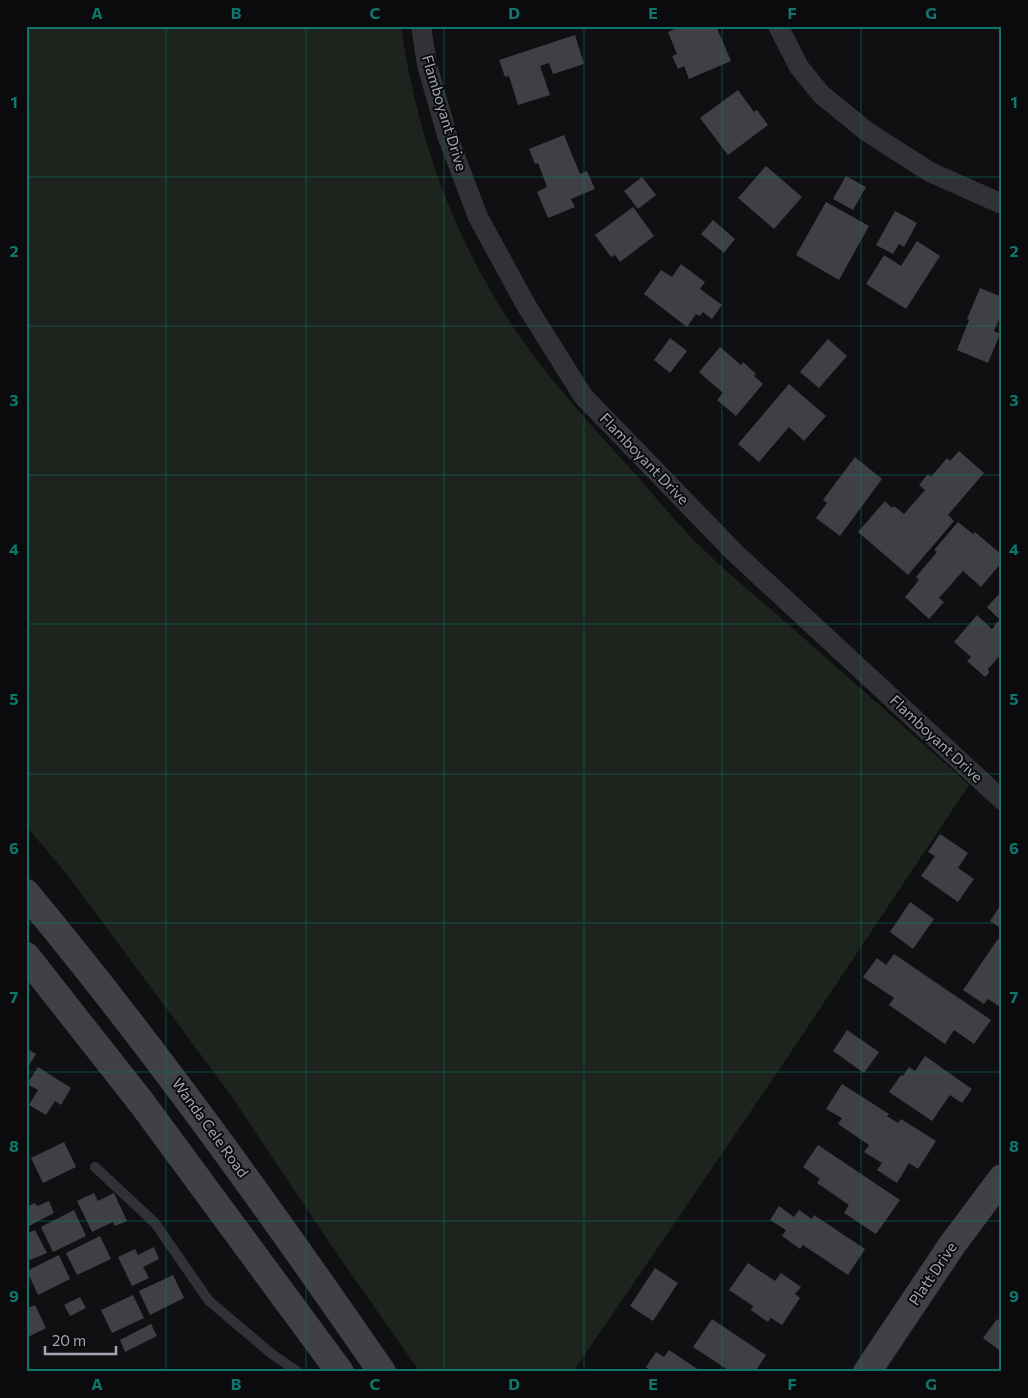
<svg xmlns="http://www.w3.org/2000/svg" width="1028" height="1398" font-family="Commissioner,sans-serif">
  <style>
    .green { fill: #1d241d }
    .building { fill: #3f4045 }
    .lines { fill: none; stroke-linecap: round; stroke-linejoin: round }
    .lane { stroke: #313237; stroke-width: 10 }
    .street { stroke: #313237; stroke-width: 20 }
    .secondary { stroke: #3f4147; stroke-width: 28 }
    .grid { fill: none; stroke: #0f766e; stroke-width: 1; stroke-opacity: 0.55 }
    .labels { text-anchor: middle; stroke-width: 4; stroke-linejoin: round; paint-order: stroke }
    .street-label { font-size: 15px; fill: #a2a7b2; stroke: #0b0b0d }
    .neatline { fill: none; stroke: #0f766e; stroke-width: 2 }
    .grid-label { font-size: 16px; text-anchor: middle; font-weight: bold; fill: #0f766e }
  </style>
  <rect width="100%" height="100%" fill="#101012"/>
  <path class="green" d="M 26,26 L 401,26 C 414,118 443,208 489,288 C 524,350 570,402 617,454 C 646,485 672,519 702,548 C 730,576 761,600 790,626 C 850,679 910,732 969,785 L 777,1073 L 573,1372 L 420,1372 L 333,1248 L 230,1094 L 65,872 L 26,826 Z"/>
  <path class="building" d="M 681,26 L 716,26 L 731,61 L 689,79 L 684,66 L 678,69 L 672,56 L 677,54 L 668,32 Z
    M 575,35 L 584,64 L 553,74 L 549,63 L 540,66 L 550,95 L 518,105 L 509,76 L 505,77 L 499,60 Z
    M 738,90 L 754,112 L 757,110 L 768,125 L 728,155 L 700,118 Z
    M 564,135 L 580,174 L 587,171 L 595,189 L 571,199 L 575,207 L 548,218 L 537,192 L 547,187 L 538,163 L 535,164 L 529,149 Z
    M 766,166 L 802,197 L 774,229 L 738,198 Z
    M 846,176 L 866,187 L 853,210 L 833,199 Z
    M 642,177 L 656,195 L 638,209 L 624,191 Z
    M 826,202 L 869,226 L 839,280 L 796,255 Z
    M 633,207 L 654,236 L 620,262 L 615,255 L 611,257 L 595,235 Z
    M 895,211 L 917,223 L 904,247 L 899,244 L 893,254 L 876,245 Z
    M 713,220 L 735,239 L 724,253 L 701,234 Z
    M 917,241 L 940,256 L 906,309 L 866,284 L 884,255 L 901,266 Z
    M 681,264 L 705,282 L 700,289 L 722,305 L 712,319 L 703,312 L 700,316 L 696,314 L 687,327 L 644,294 L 661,270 L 672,277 Z
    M 980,288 L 1002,297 L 1002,312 L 994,331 L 1000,334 L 988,363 L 957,350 L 969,320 L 967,319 Z
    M 670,338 L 687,351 L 670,373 L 654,360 Z
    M 828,339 L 847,356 L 819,388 L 800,372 Z
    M 720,347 L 741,365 L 743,362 L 756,374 L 754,376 L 763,384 L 736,416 L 717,400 L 723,393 L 699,372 Z
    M 789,384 L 826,416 L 804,441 L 789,427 L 759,462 L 738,444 Z
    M 959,451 L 984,473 L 948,515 L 954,521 L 908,575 L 858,532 L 885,501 L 892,508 L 894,506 L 904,514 L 925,490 L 919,485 L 928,474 L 931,477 L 947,458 L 950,461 Z
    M 855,457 L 882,479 L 840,536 L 816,518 L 827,503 L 823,500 Z
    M 958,522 L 973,534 L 975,532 L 1002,555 L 1002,562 L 981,587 L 963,571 L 939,598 L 944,602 L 929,619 L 905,597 L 919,580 L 916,577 L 937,552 L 934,550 Z
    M 1002,591 L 1002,622 L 987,607 Z
    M 977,615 L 992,629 L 998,621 L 1002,624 L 1002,653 L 988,669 L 989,673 L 985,677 L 967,661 L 971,657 L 954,642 Z
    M 940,834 L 968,853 L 958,868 L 974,879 L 958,902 L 921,876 L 935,856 L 928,852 Z
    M 910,902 L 934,919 L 913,949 L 890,932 Z
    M 1002,903 L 1002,929 L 990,921 Z
    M 998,939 L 1002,941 L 1002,1008 L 988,999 L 984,1004 L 963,990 Z
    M 894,954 L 991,1020 L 974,1044 L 954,1030 L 945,1044 L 889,1005 L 894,998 L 863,977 L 877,958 L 886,965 Z
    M 847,1030 L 879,1052 L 864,1073 L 833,1051 Z
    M 26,1048 L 36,1054 L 26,1070 Z
    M 925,1056 L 972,1089 L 962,1103 L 950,1095 L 932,1121 L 889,1092 L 901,1075 L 903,1076 L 909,1067 L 915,1071 Z
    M 38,1067 L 71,1088 L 61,1105 L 55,1101 L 46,1115 L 29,1105 L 38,1090 L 27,1084 Z
    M 842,1084 L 889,1114 L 887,1116 L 898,1123 L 901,1119 L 936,1141 L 918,1169 L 909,1163 L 897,1183 L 877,1170 L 882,1163 L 864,1152 L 869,1145 L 838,1124 L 842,1118 L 826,1109 Z
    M 64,1142 L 76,1167 L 43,1183 L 31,1158 Z
    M 818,1145 L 900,1200 L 876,1234 L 844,1213 L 849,1205 L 817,1183 L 820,1179 L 803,1167 Z
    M 94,1193 L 98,1201 L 114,1193 L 127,1221 L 115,1226 L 113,1222 L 92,1232 L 77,1201 Z
    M 49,1201 L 54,1213 L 27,1227 L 26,1207 L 35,1203 L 37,1206 Z
    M 779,1206 L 794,1217 L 799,1210 L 812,1219 L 814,1215 L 865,1249 L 848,1275 L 803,1245 L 800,1249 L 782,1236 L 786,1230 L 770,1220 Z
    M 74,1210 L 86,1236 L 53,1252 L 41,1227 Z
    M 35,1230 L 47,1253 L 30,1260 L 26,1252 L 26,1234 Z
    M 100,1236 L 111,1259 L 77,1275 L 66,1253 Z
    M 154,1247 L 159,1259 L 143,1267 L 149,1278 L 132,1286 L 118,1257 L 135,1249 L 138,1255 Z
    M 59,1255 L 70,1279 L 38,1295 L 27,1271 Z
    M 748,1263 L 775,1281 L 781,1273 L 801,1287 L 795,1294 L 800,1298 L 782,1325 L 771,1318 L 768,1322 L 751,1310 L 753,1306 L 729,1290 Z
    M 655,1268 L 678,1283 L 653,1321 L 630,1306 Z
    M 173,1275 L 184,1298 L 150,1315 L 139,1291 Z
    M 133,1295 L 144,1318 L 112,1333 L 101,1310 Z
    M 80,1297 L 86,1308 L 70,1316 L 64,1305 Z
    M 35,1305 L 46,1328 L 28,1337 L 26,1333 L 26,1309 Z
    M 712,1319 L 766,1355 L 755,1372 L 731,1372 L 693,1347 Z
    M 997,1319 L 1002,1323 L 1002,1352 L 983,1338 Z
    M 151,1324 L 157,1336 L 125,1352 L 120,1340 Z
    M 669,1350 L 702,1372 L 652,1372 L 646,1367 L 656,1352 L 664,1357 Z"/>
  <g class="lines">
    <path class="lane" d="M 95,1167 L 155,1223 L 209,1301 L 272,1354 L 298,1372"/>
    <path class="street" d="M 421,26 L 427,65 L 447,135 L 478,217 L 526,305 L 583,396 L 735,553 L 1002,800
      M 778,26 L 799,67 L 821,94 L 866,131 L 930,172 L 1002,204"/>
    <path class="secondary" d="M 26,893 C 153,1046 269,1208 382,1372
      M 26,956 L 141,1102 L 340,1372
      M 867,1372 L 952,1245 L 1002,1178"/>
  </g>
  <path class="grid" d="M 166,26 L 166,1372M 306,26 L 306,1372M 444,26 L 444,1372M 584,26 L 584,1372M 722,26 L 722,1372M 861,26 L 861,1372M 26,177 L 1002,177M 26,326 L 1002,326M 26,475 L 1002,475M 26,624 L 1002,624M 26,774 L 1002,774M 26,923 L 1002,923M 26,1072 L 1002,1072M 26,1221 L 1002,1221"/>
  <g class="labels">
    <g class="street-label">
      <text transform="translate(444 113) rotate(73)" y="5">Flamboyant Drive</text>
      <text transform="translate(644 459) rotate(46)" y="5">Flamboyant Drive</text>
      <text transform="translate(936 739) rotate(43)" y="5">Flamboyant Drive</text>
      <text transform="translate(210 1128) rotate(54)" y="5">Wanda Cele Road</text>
      <text transform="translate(933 1274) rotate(-56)" y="5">Platt Drive</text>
    </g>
  </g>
  <rect width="1028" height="1398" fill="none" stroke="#0b0b0d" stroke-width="55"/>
  <path d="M45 1346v8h71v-8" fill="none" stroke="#a2a7b2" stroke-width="2.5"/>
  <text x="52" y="1346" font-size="15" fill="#a2a7b2" stroke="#0b0b0d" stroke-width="4" paint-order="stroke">20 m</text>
  <rect x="28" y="28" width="972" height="1342" class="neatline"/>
  <g class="grid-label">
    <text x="97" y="19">A</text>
    <text x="236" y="19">B</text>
    <text x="375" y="19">C</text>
    <text x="514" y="19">D</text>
    <text x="653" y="19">E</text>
    <text x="792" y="19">F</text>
    <text x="931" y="19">G</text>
    <text x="14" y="108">1</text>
    <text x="1014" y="108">1</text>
    <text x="14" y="257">2</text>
    <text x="1014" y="257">2</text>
    <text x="14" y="406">3</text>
    <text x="1014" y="406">3</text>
    <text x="14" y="555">4</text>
    <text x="1014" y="555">4</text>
    <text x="14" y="705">5</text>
    <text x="1014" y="705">5</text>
    <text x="14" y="854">6</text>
    <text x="1014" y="854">6</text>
    <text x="14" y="1003">7</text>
    <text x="1014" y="1003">7</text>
    <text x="14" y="1152">8</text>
    <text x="1014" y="1152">8</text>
    <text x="14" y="1302">9</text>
    <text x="1014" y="1302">9</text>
    <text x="97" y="1390">A</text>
    <text x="236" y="1390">B</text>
    <text x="375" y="1390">C</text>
    <text x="514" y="1390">D</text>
    <text x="653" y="1390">E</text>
    <text x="792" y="1390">F</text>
    <text x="931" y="1390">G</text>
  </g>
</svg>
